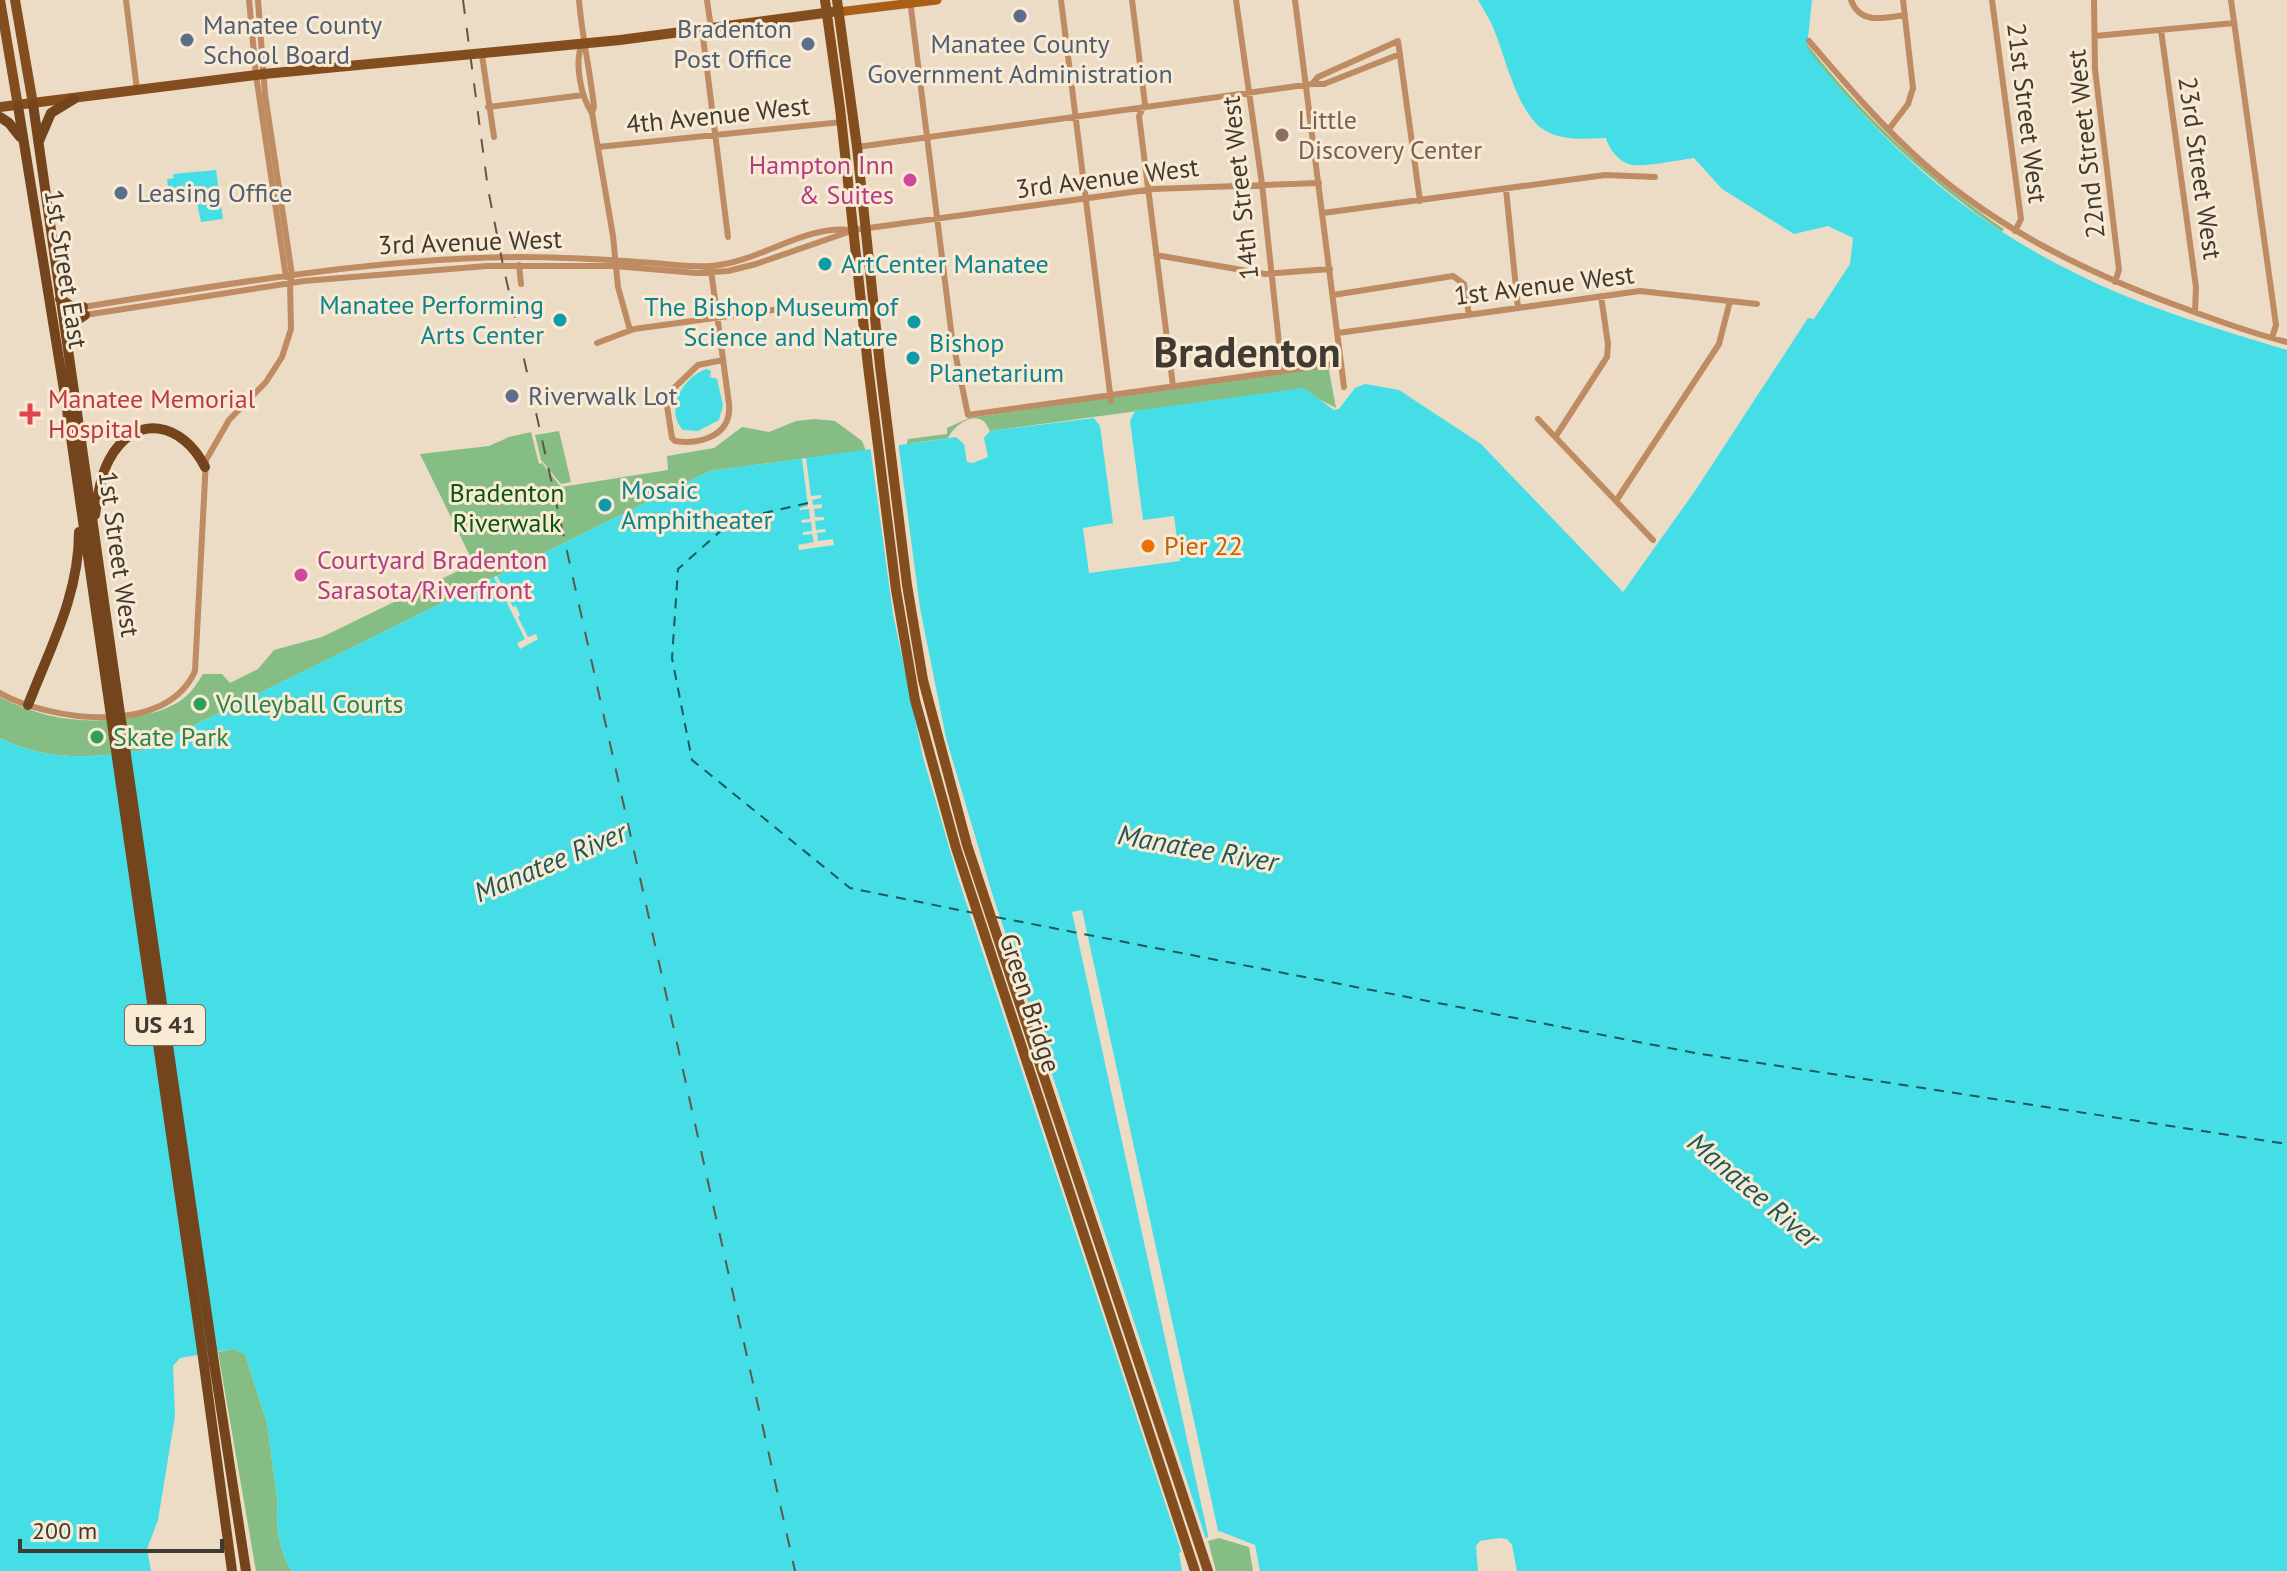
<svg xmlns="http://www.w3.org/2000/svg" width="2287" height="1571" font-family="'PT Sans',sans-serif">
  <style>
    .green { fill: #86bd85 }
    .water { fill: #45dee6 }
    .pier { fill: #ecdcc6 }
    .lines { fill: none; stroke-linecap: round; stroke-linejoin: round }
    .ferry { stroke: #1b595c; stroke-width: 2; stroke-dasharray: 10 8; stroke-linecap: butt }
    .minor { stroke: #be8b63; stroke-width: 6 }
    .secondary { stroke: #a95f15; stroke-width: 9 }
    .primary { stroke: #834d1e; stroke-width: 10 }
    .trunk { stroke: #74451c; stroke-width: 10 }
    .rail { stroke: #60574c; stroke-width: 2; stroke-dasharray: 14 14; stroke-linecap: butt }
    .trunk-bridge { stroke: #74451c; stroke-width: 10 }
    .service-dot { fill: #5c6f8a; stroke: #f9ead3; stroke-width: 3 }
    .education-dot { fill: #8d6e63; stroke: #f9ead3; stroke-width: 3 }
    .hotel-dot { fill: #d1479c; stroke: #f9ead3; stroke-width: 3 }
    .culture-dot { fill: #0f9aa8; stroke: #f9ead3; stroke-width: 3 }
    .health-dot { fill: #e0444e; stroke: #f9ead3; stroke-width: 3 }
    .food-dot { fill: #e8710a; stroke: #f9ead3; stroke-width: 3 }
    .leisure-dot { fill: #2e9e5b; stroke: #f9ead3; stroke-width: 3 }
    .labels { text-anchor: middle; stroke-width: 6; stroke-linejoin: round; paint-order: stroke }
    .shield { fill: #f9ead3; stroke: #786f62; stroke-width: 2 }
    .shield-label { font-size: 24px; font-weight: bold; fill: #413a32 }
    .service-label { font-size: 26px; fill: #4e5e75; stroke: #f9ead3; text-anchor: start }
    .street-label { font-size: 26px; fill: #413a32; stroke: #f9ead3 }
    .education-label { font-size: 26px; fill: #785e54; stroke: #f9ead3; text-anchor: start }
    .hotel-label { font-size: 26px; fill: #b23c85; stroke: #f9ead3; text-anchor: end }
    .culture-label { font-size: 26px; fill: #0d838f; stroke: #f9ead3; text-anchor: start }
    .health-label { font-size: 26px; fill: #be3a42; stroke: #f9ead3; text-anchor: start }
    .park-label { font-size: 26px; fill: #055611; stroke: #f9ead3 }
    .food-label { font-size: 26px; fill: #c56008; stroke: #f9ead3; text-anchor: start }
    .leisure-label { font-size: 26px; fill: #27864d; stroke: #f9ead3; text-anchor: start }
    .water-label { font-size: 28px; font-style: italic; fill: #1b595c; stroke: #f9ead3 }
    .town-label { font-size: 42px; font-weight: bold; fill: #413a32; stroke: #f9ead3 }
  </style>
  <rect width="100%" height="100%" fill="#ecdcc6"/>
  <path class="green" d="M 1807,44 C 1864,117 1928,177 2004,229 L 2002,232 C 1926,178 1864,122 1806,48 Z
    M 1328,365 L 1336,408 L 1300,389 L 990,431 C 989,429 985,421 982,420 C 969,413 953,428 948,438 L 912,443 L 908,463 L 905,467 L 869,471 L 866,469 L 860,451 L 710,471 L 144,750 C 94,758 47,762 0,738 L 0,697 C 42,719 85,725 132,717 C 150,714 169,710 184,698 C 192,692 197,683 203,674 L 222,674 L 230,683 L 258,669 L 274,650 L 322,637 L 466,567 L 471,558 L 420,454 L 489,446 L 509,437 L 531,432 L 539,464 L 542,463 L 561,487 L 668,470 L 667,456 L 714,448 L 742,427 L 769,432 L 796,421 L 815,419 L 835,421 L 862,441 L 870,461 L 903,457 L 908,439 L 947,434 L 947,428 L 969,418 Z
    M 559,431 L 571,482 L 561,484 L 541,460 L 535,435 Z
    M 233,1349 L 245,1354 L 267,1423 L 278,1505 C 274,1525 281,1555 292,1571 L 256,1571 L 218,1352 Z
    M 1219,1538 L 1249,1547 L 1253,1571 L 1216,1571 L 1208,1541 Z"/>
  <path class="water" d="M 1478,0 L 1812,0 L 1807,48 C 1879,142 1968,221 2075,273 C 2142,307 2215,328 2287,350 L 2287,1571 L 1260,1571 L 1255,1545 L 1219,1531 L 1179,1553 L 1182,1571 L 292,1571 C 281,1555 274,1525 278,1505 L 267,1423 L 245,1354 L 233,1349 L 180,1358 L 173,1366 L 175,1416 L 158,1520 L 147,1549 L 151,1571 L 0,1571 L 0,738 C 47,762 93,758 144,750 L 710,471 L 871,449 L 874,458 L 898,454 L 899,445 L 956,437 L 964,444 L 967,462 L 973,463 L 988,457 L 984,438 L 990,431 L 1094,418 L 1100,426 L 1113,523 L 1083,528 L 1089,573 L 1180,561 L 1174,516 L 1143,520 L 1130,421 L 1135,411 L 1304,388 L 1334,410 L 1339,409 L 1355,388 L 1365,384 L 1399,390 L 1481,444 L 1623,592 L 1695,491 L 1808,318 L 1814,319 L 1850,264 L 1853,238 L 1828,226 L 1794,234 L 1722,189 L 1694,158 C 1680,160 1644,167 1633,165 C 1620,163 1609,150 1606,138 C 1586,139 1564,141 1546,131 C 1518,117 1505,55 1493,27 C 1489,18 1483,9 1478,0 Z
    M 216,170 L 223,219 L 201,222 L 196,199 L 189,193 L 169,194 L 167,179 L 174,178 L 173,174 Z
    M 707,369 L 711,371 L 710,377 L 717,379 L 723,405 L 719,420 L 698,431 L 683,430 C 664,410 683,376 707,369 Z"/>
  <path class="pier" d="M 898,441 L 920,608 L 946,738 L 992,893 L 1207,1542 L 1183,1557 L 958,878 L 923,757 L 893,614 L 870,445 L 874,446 L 877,453 L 894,451 L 895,444 Z
    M 806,458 L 811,496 L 821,495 L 821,498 L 812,500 L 813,505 L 822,504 L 822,508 L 814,509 L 815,517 L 824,517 L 824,520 L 815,521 L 816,530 L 825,529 L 826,532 L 817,533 L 818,541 L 833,539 L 834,545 L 799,550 L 798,545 L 814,542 L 812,534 L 803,535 L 803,532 L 812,531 L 811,522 L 802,523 L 801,520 L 810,519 L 809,509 L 800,510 L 800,508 L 808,506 L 802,459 Z
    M 497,576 L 513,607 L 516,606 L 520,615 L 518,617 L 528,637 L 536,634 L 538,639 L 520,649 L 517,643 L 525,639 L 494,577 Z
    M 1082,910 L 1219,1535 L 1209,1540 L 1072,912 Z
    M 1499,1538 L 1507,1539 L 1512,1545 L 1517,1571 L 1478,1571 L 1476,1546 L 1480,1541 Z"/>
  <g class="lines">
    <path class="ferry" d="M 808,503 L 733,520 L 678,569 L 672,658 L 692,760 L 850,888 L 974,913
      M 996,917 L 1695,1053 L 2287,1144"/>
    <path class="minor" d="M 126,0 L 137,90
      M 249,0 L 256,75 L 286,277
      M 579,0 C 582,37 590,70 594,107 L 592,113 L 613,236 L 618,287 L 630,330
      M 707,0 L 711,28
      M 910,0 L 952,338 L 968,415 L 1341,363
      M 1061,0 L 1111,401
      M 1132,0 L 1145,104 L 1139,116 L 1173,386
      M 1236,0 L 1262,184 L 1282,371
      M 1295,0 L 1344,387
      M 1851,0 C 1860,25 1884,18 1905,15
      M 1992,0 L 2021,219 L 2015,231
      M 2094,0 L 2095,69 L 2119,270 L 2115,282
      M 2231,0 L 2276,325 L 2272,338
      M 702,29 L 728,237
      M 2161,30 L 2196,287 L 2195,312
      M 2095,36 L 2234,23
      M 1809,41 C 1841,78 1872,115 1907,148 C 1987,225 2086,273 2189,310 C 2221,322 2254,334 2287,342
      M 582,44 C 574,63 581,97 592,113
      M 482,55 L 494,137
      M 1312,84 L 1318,77 L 1398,41 L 1420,201
      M 488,107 L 583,95
      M 1889,129 L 1908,104 L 1913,88 L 1903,0
      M 598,147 L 842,122
      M 857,147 L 1312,84 L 1324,84 L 1400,54
      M 1506,189 L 1518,308
      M 1323,213 L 1605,175 L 1655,177
      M 1156,255 L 1265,274 L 1330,269
      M 519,265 L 521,284
      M 711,270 L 729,404 C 732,435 701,445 675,441 L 672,438 L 667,406 L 672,390 L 698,365 L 723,360
      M 1333,295 L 1453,276 L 1464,284 L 1469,315
      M 83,307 C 227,284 371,259 517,257 C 558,257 598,259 639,262 C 662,263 688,268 711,266 C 761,262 802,225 851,230
      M 85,315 L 304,281 L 487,266 L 615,266 L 696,273 L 728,271 L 756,264 L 854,230 L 1154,189 L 1319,183
      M 1338,333 L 1640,291 L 1757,304
      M 597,343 L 634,329 L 817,304
      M 1538,419 L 1653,540
      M 1556,436 L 1607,357 L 1608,344 L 1601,296
      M 1616,501 L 1719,344 L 1730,301
      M 0,693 C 50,721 166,737 195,671 L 206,460 L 229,420 L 266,382 L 282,357 L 291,329 L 290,283 L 292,275 L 265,94 L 258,0"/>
    <path class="secondary" d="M 838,12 L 937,0"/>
    <path class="primary" d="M 0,0 L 18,106
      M 15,0 L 33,104
      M 825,0 L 840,108 L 868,366 L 896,590 L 915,700 L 956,848 L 1195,1571
      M 837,0 L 857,147 L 880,366 L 907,585 L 923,680 L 967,845 L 1208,1571
      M 0,107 L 264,74 L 620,40 L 832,12"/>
    <path class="trunk" d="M 33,104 L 116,686
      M 18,106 L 65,396 L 107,688
      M 0,117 L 9,123 L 20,137
      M 39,141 L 51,113 L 74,99
      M 60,299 L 71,306 L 83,307
      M 66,336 L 74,322 L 85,315
      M 95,515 C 98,496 100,477 109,460 C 135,411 183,423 205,467
      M 28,705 C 50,648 79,595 79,532
      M 214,1363 L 246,1571
      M 204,1365 L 232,1571"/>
    <path class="rail" d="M 463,0 L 488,189 L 503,265 L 795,1571"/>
    <path class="trunk-bridge" d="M 116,686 L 214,1363
      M 107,688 L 204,1365"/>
  </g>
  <g class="service-dot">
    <circle cx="1020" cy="16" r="8"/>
    <circle cx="187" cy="40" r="8"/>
    <circle cx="808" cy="44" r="8"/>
    <circle cx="121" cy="193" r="8"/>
    <circle cx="512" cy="396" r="8"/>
  </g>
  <circle class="education-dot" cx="1282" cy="135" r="8"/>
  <g class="hotel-dot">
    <circle cx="910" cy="180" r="8"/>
    <circle cx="301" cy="575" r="8"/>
  </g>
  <g class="culture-dot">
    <circle cx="825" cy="264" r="8"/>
    <circle cx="560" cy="320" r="8"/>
    <circle cx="914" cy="322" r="8"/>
    <circle cx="913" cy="358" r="8"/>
    <circle cx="605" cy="505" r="8"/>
  </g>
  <path class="health-dot" d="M26 402h8v8h8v8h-8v8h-8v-8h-8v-8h8z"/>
  <circle class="food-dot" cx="1148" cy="546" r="8"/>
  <g class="leisure-dot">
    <circle cx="200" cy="704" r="8"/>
    <circle cx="97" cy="737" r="8"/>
  </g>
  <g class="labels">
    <rect class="shield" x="125" y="1005" width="80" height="40" rx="6"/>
    <g class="shield-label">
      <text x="165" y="1033">US 41</text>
    </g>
    <g class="service-label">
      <text x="203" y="34">Manatee County<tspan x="203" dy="30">School Board</tspan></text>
      <text x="792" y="38" text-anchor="end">Bradenton<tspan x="792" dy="30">Post Office</tspan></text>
      <text x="1020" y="53" text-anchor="middle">Manatee County<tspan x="1020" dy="30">Government Administration</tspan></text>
      <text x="137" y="202">Leasing Office</text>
      <text x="528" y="405">Riverwalk Lot</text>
    </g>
    <g class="street-label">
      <text transform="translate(2027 113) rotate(83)" y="9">21st Street West</text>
      <text transform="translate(718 115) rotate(-6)" y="9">4th Avenue West</text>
      <text transform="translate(2086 144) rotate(-96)" y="9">22nd Street West</text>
      <text transform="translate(2200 168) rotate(82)" y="9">23rd Street West</text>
      <text transform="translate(1107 178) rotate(-7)" y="9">3rd Avenue West</text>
      <text transform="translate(1240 188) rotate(-96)" y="9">14th Street West</text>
      <text transform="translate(470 242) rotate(-2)" y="9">3rd Avenue West</text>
      <text transform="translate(66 269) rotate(81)" y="9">1st Street East</text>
      <text transform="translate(1544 285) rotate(-7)" y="9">1st Avenue West</text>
      <text transform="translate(119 554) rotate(82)" y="9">1st Street West</text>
      <text transform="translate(1030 1003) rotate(72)" y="9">Green Bridge</text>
    </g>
    <g class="education-label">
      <text x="1298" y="129">Little<tspan x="1298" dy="30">Discovery Center</tspan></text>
    </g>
    <g class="hotel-label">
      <text x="894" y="174">Hampton Inn<tspan x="894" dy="30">&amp; Suites</tspan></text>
      <text x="317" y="569" text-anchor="start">Courtyard Bradenton<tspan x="317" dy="30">Sarasota/Riverfront</tspan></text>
    </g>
    <g class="culture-label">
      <text x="841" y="273">ArtCenter Manatee</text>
      <text x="544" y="314" text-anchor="end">Manatee Performing<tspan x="544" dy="30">Arts Center</tspan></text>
      <text x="898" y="316" text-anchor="end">The Bishop Museum of<tspan x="898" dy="30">Science and Nature</tspan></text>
      <text x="929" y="352">Bishop<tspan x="929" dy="30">Planetarium</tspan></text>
      <text x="621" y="499">Mosaic<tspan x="621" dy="30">Amphitheater</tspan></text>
    </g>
    <g class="health-label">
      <text x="48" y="408">Manatee Memorial<tspan x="48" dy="30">Hospital</tspan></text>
    </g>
    <g class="park-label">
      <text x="507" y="502">Bradenton<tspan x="507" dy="30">Riverwalk</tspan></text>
    </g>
    <g class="food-label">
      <text x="1164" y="555">Pier 22</text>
    </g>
    <g class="leisure-label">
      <text x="216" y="713">Volleyball Courts</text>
      <text x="113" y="746">Skate Park</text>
    </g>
    <g class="water-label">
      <text transform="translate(1198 848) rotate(10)" y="10">Manatee River</text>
      <text transform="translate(550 862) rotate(-23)" y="10">Manatee River</text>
      <text transform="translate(1754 1190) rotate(40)" y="10">Manatee River</text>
    </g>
    <g class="town-label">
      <text x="1247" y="367">Bradenton</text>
    </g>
  </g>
  <path d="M20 1539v12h202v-12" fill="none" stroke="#413a32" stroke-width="4"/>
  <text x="32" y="1539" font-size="24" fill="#413a32" stroke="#f9ead3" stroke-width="6" paint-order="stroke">200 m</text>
</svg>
